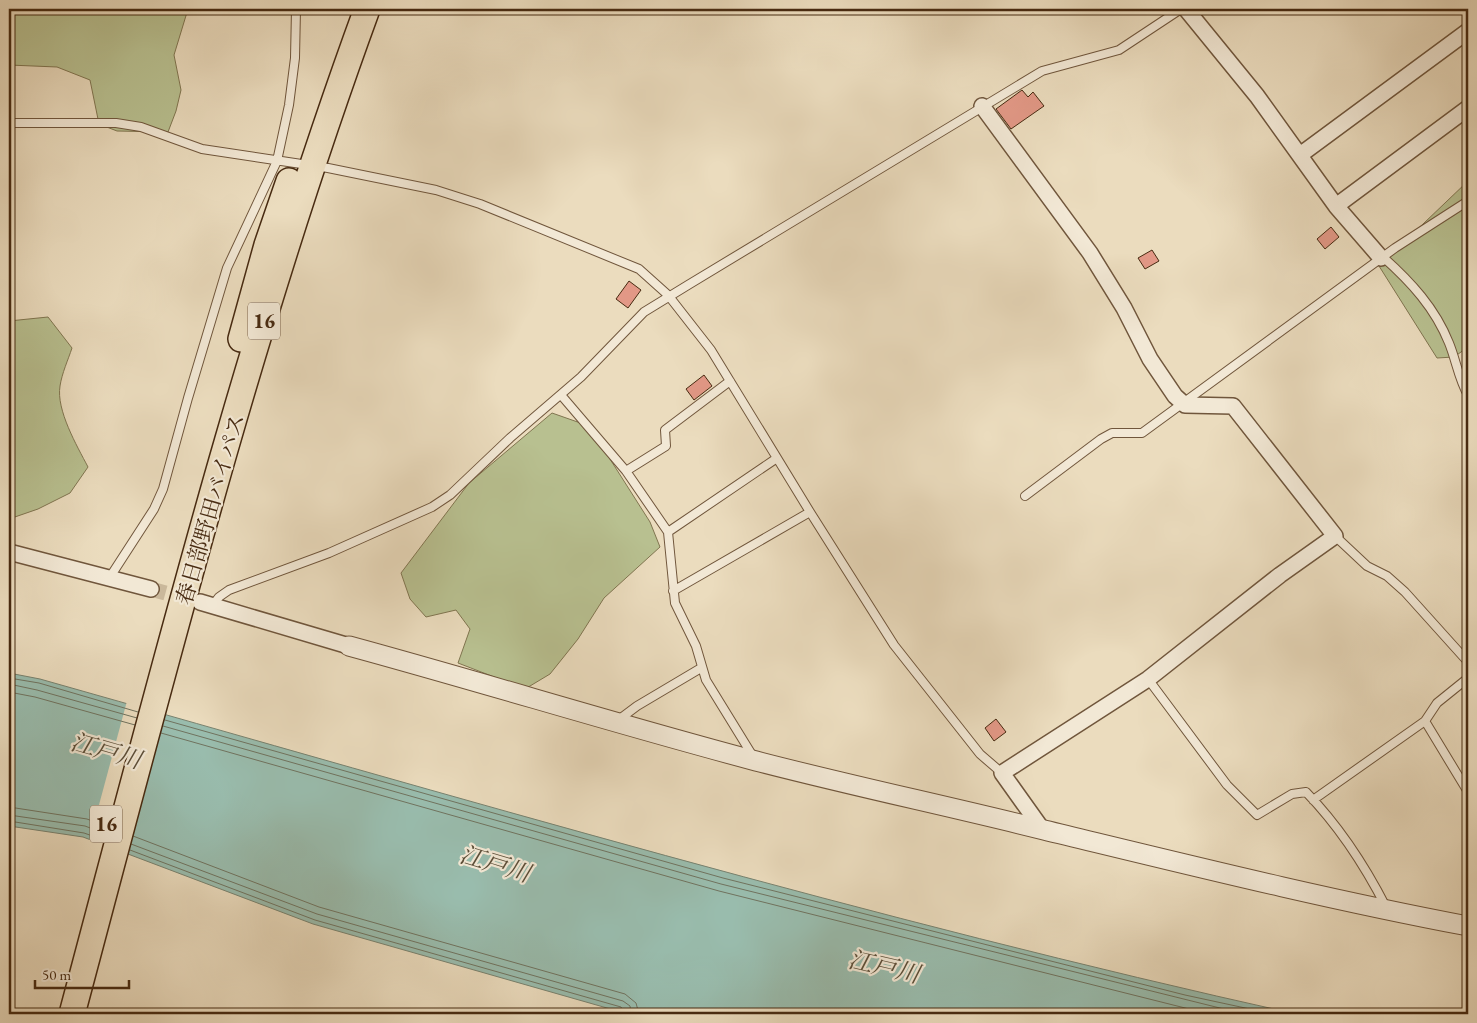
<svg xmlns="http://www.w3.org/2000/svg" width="1477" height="1023" font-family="'EB Garamond','Noto Serif JP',serif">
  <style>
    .green { fill: #b8c090; stroke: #807550 }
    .water { fill: #99bcad; stroke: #78826f }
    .pier { fill: #ebdcbe }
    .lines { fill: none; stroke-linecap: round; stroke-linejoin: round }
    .shore { stroke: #70735f; stroke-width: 1 }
    .building { fill: #e29886; stroke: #472a11 }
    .minor-tunnel { stroke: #cab89b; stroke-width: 15; stroke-dasharray: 15 8; stroke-linecap: butt }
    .service-casing { stroke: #70563c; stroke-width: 10 }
    .minor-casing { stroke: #70563c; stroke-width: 18 }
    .tertiary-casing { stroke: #70563c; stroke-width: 21 }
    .trunk-casing { stroke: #472a11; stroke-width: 28 }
    .service { stroke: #f2e8d5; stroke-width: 8 }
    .minor { stroke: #f2e8d5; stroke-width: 15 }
    .tertiary { stroke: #f2e8d5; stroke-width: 19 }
    .trunk { stroke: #ebdcbe; stroke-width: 25 }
    .labels { text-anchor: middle; stroke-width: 4.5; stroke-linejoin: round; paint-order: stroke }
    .shield { fill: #f2e8d5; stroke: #7a634c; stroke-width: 1 }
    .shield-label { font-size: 21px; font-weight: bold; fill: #472a11 }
    .street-label { font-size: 22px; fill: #472a11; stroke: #f2e8d5 }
    .water-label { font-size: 24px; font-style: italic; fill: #5c4e38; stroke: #f2e8d5 }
  </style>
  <rect width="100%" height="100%" fill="#ebdcbe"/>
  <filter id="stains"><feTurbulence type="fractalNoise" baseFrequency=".004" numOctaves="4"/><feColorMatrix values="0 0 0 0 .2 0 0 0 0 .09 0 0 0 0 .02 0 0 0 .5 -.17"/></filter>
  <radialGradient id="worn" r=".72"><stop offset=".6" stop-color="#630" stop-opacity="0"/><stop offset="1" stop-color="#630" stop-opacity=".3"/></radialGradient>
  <path class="green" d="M 9,9 L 188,9 L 174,55 L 181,90 L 176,111 L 168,132 L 117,131 L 99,124 L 90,80 L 57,67 L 9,65 Z
    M 1468,181 L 1468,347 L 1454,357 L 1437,358 L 1379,266 Z
    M 48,317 L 72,348 C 68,360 62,373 60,386 C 56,410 77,446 88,467 L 70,493 L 38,509 L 9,519 L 9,321 Z
    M 552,413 L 589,426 L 650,522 L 660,547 L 604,598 L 578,639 L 550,674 L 525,689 L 458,663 L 470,629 L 456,610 L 426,617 L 410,599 L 401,573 L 469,483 Z"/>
  <path class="water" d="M 9,673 L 40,679 C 457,797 872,920 1296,1014 L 628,1014 L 313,924 L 83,837 L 9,826 Z"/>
  <path class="pier" d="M 127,701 L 165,712 L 126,856 L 89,842 Z"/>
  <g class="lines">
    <path class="shore" d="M 9,678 L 39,683 L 138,712
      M 9,684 L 37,690 L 137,718
      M 9,692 L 35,697 L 135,725
      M 165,720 L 723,878 L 1185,995 L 1273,1014
      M 163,726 L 721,884 L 1244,1014
      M 161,733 L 719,891 L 1209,1014
      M 9,807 L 87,819 L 108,827
      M 9,815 L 85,826 L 106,834
      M 9,821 L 84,833 L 104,840
      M 133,836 L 319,907 L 625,994 L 636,1003 L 639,1014
      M 131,844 L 317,914 L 623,1001 L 630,1006 L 631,1014
      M 130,850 L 315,920 L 621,1007 L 625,1014"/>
  </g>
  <path class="building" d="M 1022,90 L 1028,97 L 1033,92 L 1044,106 L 1011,129 L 996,109 Z
    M 1331,227 L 1339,237 L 1325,249 L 1317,239 Z
    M 1152,250 L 1159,261 L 1145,269 L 1138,258 Z
    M 629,281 L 641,290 L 628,308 L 616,299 Z
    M 704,375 L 712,386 L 694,400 L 686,389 Z
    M 996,719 L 1006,732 L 994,741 L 985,728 Z"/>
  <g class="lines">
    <path class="minor-tunnel" d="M 151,589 L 191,600"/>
    <defs>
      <path id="service" d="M 9,123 L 116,123 L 141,127 L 202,149 L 328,168 L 436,190 L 480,204 L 639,269 L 668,295 L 711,350 L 810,512 L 894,645 L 980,754 L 1002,773
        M 1383,257 C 1411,282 1435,308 1449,343 C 1456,360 1459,380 1468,395
        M 561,395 L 626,471 L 668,532 L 675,603 L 696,646 L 706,680 L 754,758
        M 626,471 L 666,446 L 665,430 L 730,381
        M 1025,496 L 1101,439 L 1112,433 L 1142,433 L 1395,248 L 1468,201
        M 668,532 L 777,458
        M 1335,536 L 1367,566 L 1387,576 L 1405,592 L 1468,662
        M 110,577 L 154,509 L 163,489 L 188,398 L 227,268 L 277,161 L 289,105 L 295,58 L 296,9
        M 673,591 L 810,512
        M 213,605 L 219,597 L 229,590 L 329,553 L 432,507 L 450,495 L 510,438 L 581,377 L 644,312 L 688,285 L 1042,71 L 1119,50 L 1181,9
        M 1148,679 L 1227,785 L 1257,815 L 1292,794 L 1306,792 C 1338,825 1365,866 1386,907
        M 617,721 L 637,706 L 701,668
        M 1425,721 L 1468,792
        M 1313,800 L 1425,721 L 1437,703 L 1468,678"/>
      <path id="minor" d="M 1186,9 L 1257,96 L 1336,206 L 1381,258
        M 982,106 L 1090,253 L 1124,308 L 1150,359 L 1175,396 L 1185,405 L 1233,406 L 1335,536 L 1280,575 L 1148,679 L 1002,773 L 1042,829
        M 1300,155 L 1468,31
        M 1336,206 L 1468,108
        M 9,552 L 151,589
        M 200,602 L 349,646"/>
      <path id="tertiary" d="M 349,646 C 485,683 620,725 756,761 C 852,786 948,806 1044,830 C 1185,864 1325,899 1468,926"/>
      <path id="trunk" d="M 241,339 L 267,245 L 289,181
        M 72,1014 C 162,677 247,337 367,9"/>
    </defs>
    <use href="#service" class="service-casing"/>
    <use href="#minor" class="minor-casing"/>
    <use href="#tertiary" class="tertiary-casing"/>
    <use href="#trunk" class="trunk-casing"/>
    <use href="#service" class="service"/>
    <use href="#minor" class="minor"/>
    <use href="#tertiary" class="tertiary"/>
    <use href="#trunk" class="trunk"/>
  </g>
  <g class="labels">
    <g class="shield">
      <rect x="248" y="302.5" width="32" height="37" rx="4"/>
      <rect x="90" y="805.5" width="32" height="37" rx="4"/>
    </g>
    <g class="shield-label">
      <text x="264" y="328">16</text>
      <text x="106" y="831">16</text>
    </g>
    <g class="street-label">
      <text transform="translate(210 509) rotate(-74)" y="8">春日部野田バイパス</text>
    </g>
    <g class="water-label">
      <text transform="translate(106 751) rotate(16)" y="8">江戸川</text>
      <text transform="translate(495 864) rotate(17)" y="8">江戸川</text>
      <text transform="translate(884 967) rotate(13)" y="8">江戸川</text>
    </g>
  </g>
  <rect width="1477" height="1023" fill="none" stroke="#ebdcbe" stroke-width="30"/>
  <rect x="10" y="10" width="1457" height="1003" fill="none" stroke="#472a11" stroke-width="2.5"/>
  <rect x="15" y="15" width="1447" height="993" fill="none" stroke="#472a11"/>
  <path d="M35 980v8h94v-8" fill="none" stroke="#472a11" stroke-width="2.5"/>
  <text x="42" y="980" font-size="15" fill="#472a11" stroke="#f2e8d5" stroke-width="4" paint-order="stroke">50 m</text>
  <rect width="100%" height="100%" filter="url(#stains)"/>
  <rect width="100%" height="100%" fill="url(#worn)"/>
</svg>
